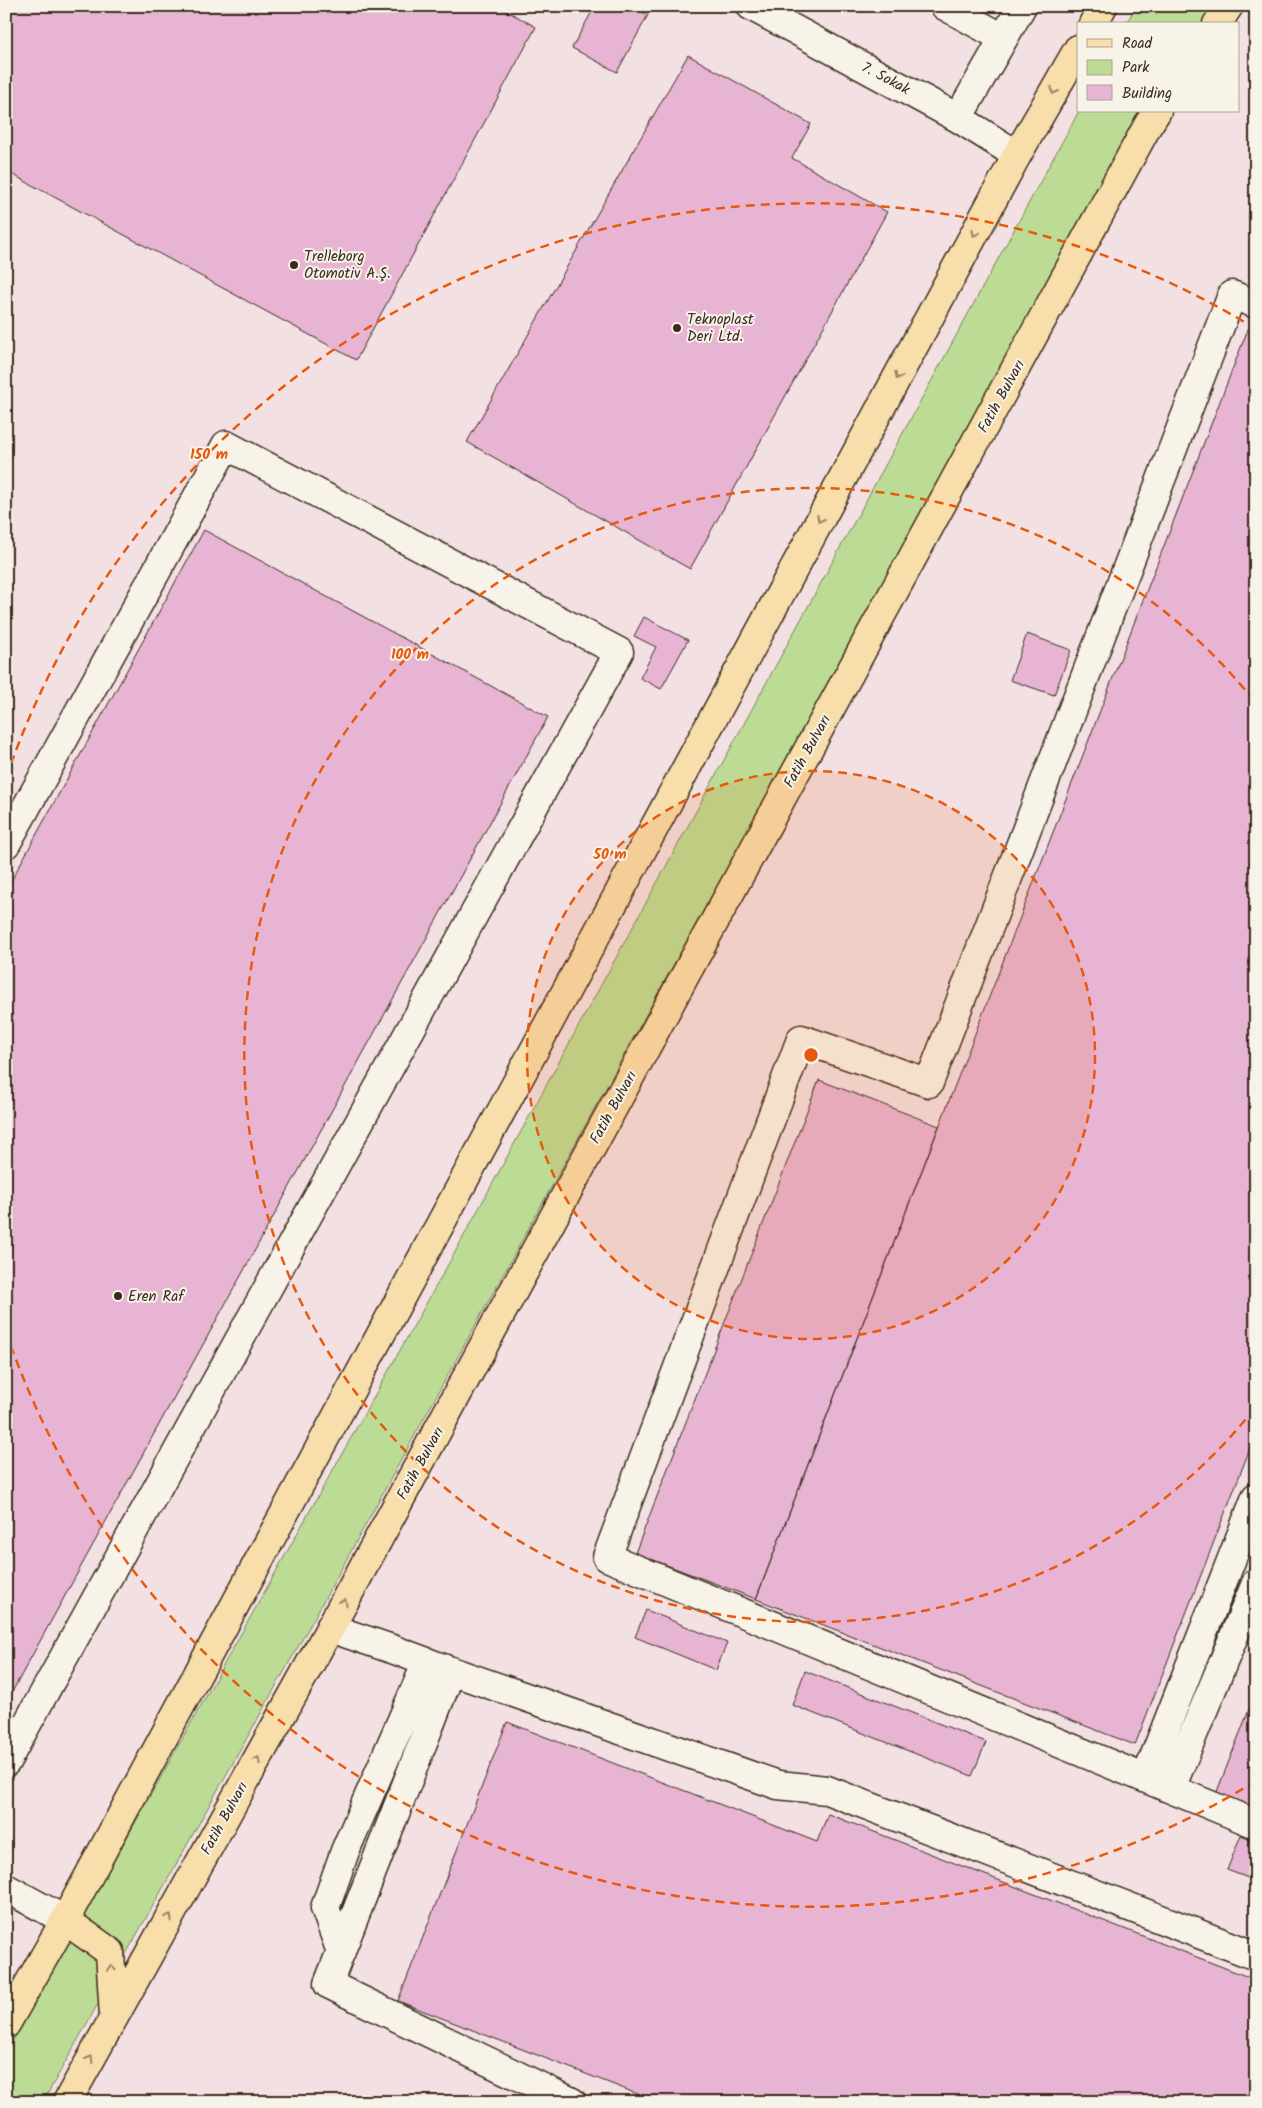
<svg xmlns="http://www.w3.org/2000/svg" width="1262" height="2108" font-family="Kalam,sans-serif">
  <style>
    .built { fill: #f2e0e2; fill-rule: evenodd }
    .green { fill: #bcdc95; stroke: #7c835a }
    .building { fill: #e7b5d3; stroke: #3b2a1e }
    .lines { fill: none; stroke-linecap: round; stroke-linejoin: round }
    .minor-casing { stroke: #3b2a1e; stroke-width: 31 }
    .major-casing { stroke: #3b2a1e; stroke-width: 31 }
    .minor { stroke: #f7f3e8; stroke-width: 28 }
    .major { stroke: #f8deab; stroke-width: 28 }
    .oneway { stroke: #9a8464 }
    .ring { fill: none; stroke: #e8590c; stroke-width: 2.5; stroke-dasharray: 9 6 }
    .poi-dot { fill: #3b2a1e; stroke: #f7f3e8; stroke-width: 2 }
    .labels { text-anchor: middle; stroke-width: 4; stroke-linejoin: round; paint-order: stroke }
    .street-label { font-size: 15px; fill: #3b2a1e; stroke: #f7f3e8 }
    .poi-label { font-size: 15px; fill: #3b2a1e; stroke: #f7f3e8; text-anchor: start }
    .centre { fill: #e8590c; stroke: #f7f3e8; stroke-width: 2.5 }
    .ring-label { font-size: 15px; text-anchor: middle; font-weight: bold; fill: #e8590c; stroke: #f7f3e8; stroke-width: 4; stroke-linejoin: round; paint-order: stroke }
  </style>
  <rect width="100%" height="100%" fill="#f7f3e8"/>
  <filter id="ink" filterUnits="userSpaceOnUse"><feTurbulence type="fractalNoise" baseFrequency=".02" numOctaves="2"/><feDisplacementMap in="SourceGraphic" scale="10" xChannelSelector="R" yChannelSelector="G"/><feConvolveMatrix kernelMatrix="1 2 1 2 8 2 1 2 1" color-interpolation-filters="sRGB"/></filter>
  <g filter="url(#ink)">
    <path class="built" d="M 6,6 L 1256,6 L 1256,2102 L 6,2102 ZM 1078,24 L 1238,24 L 1238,111 L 1078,111 Z"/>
    <path class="green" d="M 1136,6 L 1222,6 L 1210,24 L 1126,24 Z
      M 1079,111 L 1152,111 L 1102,186 L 318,1611 L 43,2102 L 6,2102 L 6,2053 L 454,1254 Z"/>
    <path class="building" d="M 6,6 L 498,6 L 536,27 L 356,360 L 6,171 Z
      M 595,6 L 632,6 L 648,15 L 617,72 L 572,48 Z
      M 688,55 L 811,124 L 792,158 L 887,212 L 690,569 L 467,442 Z
      M 1248,329 L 1256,332 L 1256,1433 L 1135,1745 L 756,1599 Z
      M 204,530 L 548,717 L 6,1703 L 6,890 Z
      M 644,617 L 688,640 L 661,689 L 640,678 L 656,647 L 634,636 Z
      M 1027,634 L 1071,650 L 1054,695 L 1010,680 Z
      M 819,1080 L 939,1126 L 756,1599 L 635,1553 Z
      M 646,1610 L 727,1643 L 716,1670 L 635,1637 Z
      M 805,1671 L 986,1742 L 972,1776 L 792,1705 Z
      M 1256,1692 L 1256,1810 L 1216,1794 Z
      M 507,1722 L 817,1842 L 828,1814 L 1256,1980 L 1256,2102 L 658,2102 L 398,2001 Z
      M 1241,1835 L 1256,1841 L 1256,1881 L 1227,1870 Z"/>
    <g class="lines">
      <defs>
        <path id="minor" d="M 751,6 L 958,118 L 1017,155
          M 945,6 L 1003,38
          M 958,118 L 1022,6
          M 1256,304 L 1232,295 L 929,1083 L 801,1039 L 607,1557 L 1256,1824
          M 6,844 L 226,445 L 619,652 L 6,1762
          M 330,1628 L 392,1649 L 451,1671 L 778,1785 L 827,1790 L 1256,1956
          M 451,1671 L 328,1984 L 572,2102
          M 1146,1778 L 1256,1497
          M 1171,1788 L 1256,1583
          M 6,1888 L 65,1920
          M 341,1952 L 325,1908 L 345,1851 L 427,1662"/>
        <path id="major" d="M 1093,24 L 1103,6
          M 1217,24 L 1229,6
          M 65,1920 L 110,1952 L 114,2017
          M 6,2024 L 65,1920 L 1017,155 L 1078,49
          M 67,2102 L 330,1628 L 1148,125 L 1157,111"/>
      </defs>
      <use href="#minor" class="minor-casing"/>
      <use href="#major" class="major-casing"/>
      <use href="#minor" class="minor"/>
      <use href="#major" class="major"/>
    </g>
    <defs><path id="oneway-chevron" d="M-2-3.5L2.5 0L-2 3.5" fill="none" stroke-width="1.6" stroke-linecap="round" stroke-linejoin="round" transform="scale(1.25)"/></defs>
    <g class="oneway">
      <use href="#oneway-chevron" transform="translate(1054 91) rotate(120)"/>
      <use href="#oneway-chevron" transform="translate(975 233) rotate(118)"/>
      <use href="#oneway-chevron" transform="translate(898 376) rotate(118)"/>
      <use href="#oneway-chevron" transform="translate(820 519) rotate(118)"/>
      <use href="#oneway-chevron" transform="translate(344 1602) rotate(-61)"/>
      <use href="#oneway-chevron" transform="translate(257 1760) rotate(-61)"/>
      <use href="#oneway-chevron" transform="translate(169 1917) rotate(-61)"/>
      <use href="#oneway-chevron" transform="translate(111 1968) rotate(-94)"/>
      <use href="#oneway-chevron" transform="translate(90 2059) rotate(-61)"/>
    </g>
  </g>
  <circle cx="811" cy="1055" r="284" fill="#e8590c" fill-opacity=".12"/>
  <g class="ring">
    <circle cx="811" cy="1055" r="284"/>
    <path d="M1255 1408A567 567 0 1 1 1255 702"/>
    <path d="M1256 1781A851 851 0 0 1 6 1332M6 778A851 851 0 0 1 1256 329"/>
  </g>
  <g class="poi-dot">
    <circle cx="294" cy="265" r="5"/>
    <circle cx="677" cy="328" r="5"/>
    <circle cx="118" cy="1296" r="5"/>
  </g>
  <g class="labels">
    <g class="street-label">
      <text transform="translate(886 78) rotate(28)" y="5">7. Sokak</text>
      <text transform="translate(1001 396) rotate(-61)" y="5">Fatih Bulvarı</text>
      <text transform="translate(807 751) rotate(-61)" y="5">Fatih Bulvarı</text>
      <text transform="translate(613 1107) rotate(-61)" y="5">Fatih Bulvarı</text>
      <text transform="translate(420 1463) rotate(-61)" y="5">Fatih Bulvarı</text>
      <text transform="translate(224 1818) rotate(-61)" y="5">Fatih Bulvarı</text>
    </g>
    <g class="poi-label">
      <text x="304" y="261">Trelleborg<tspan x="304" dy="17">Otomotiv A.Ş.</tspan></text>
      <text x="687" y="324">Teknoplast<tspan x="687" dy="17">Deri Ltd.</tspan></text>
      <text x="128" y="1301">Eren Raf</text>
    </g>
  </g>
  <circle cx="811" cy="1055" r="8" class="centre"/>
  <g class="ring-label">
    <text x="209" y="459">150 m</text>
    <text x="410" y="659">100 m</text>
    <text x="610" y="859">50 m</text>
  </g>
  <rect width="1262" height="2108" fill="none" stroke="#f7f3e8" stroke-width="25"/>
  <rect x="12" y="12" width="1237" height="2083" fill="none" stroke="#3b2a1e" stroke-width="2" filter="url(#ink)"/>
  <rect x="1077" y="22" width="162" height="90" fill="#f7f3e8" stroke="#aca397"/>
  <rect x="1087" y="39" width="25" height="8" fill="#f8deab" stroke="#aca397"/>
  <text x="1122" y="48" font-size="15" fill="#3b2a1e">Road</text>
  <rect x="1087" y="60" width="25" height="15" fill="#bcdc95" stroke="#aca397"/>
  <text x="1122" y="72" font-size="15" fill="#3b2a1e">Park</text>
  <rect x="1087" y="85" width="25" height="15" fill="#e7b5d3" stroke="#aca397"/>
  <text x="1122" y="98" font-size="15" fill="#3b2a1e">Building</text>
</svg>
